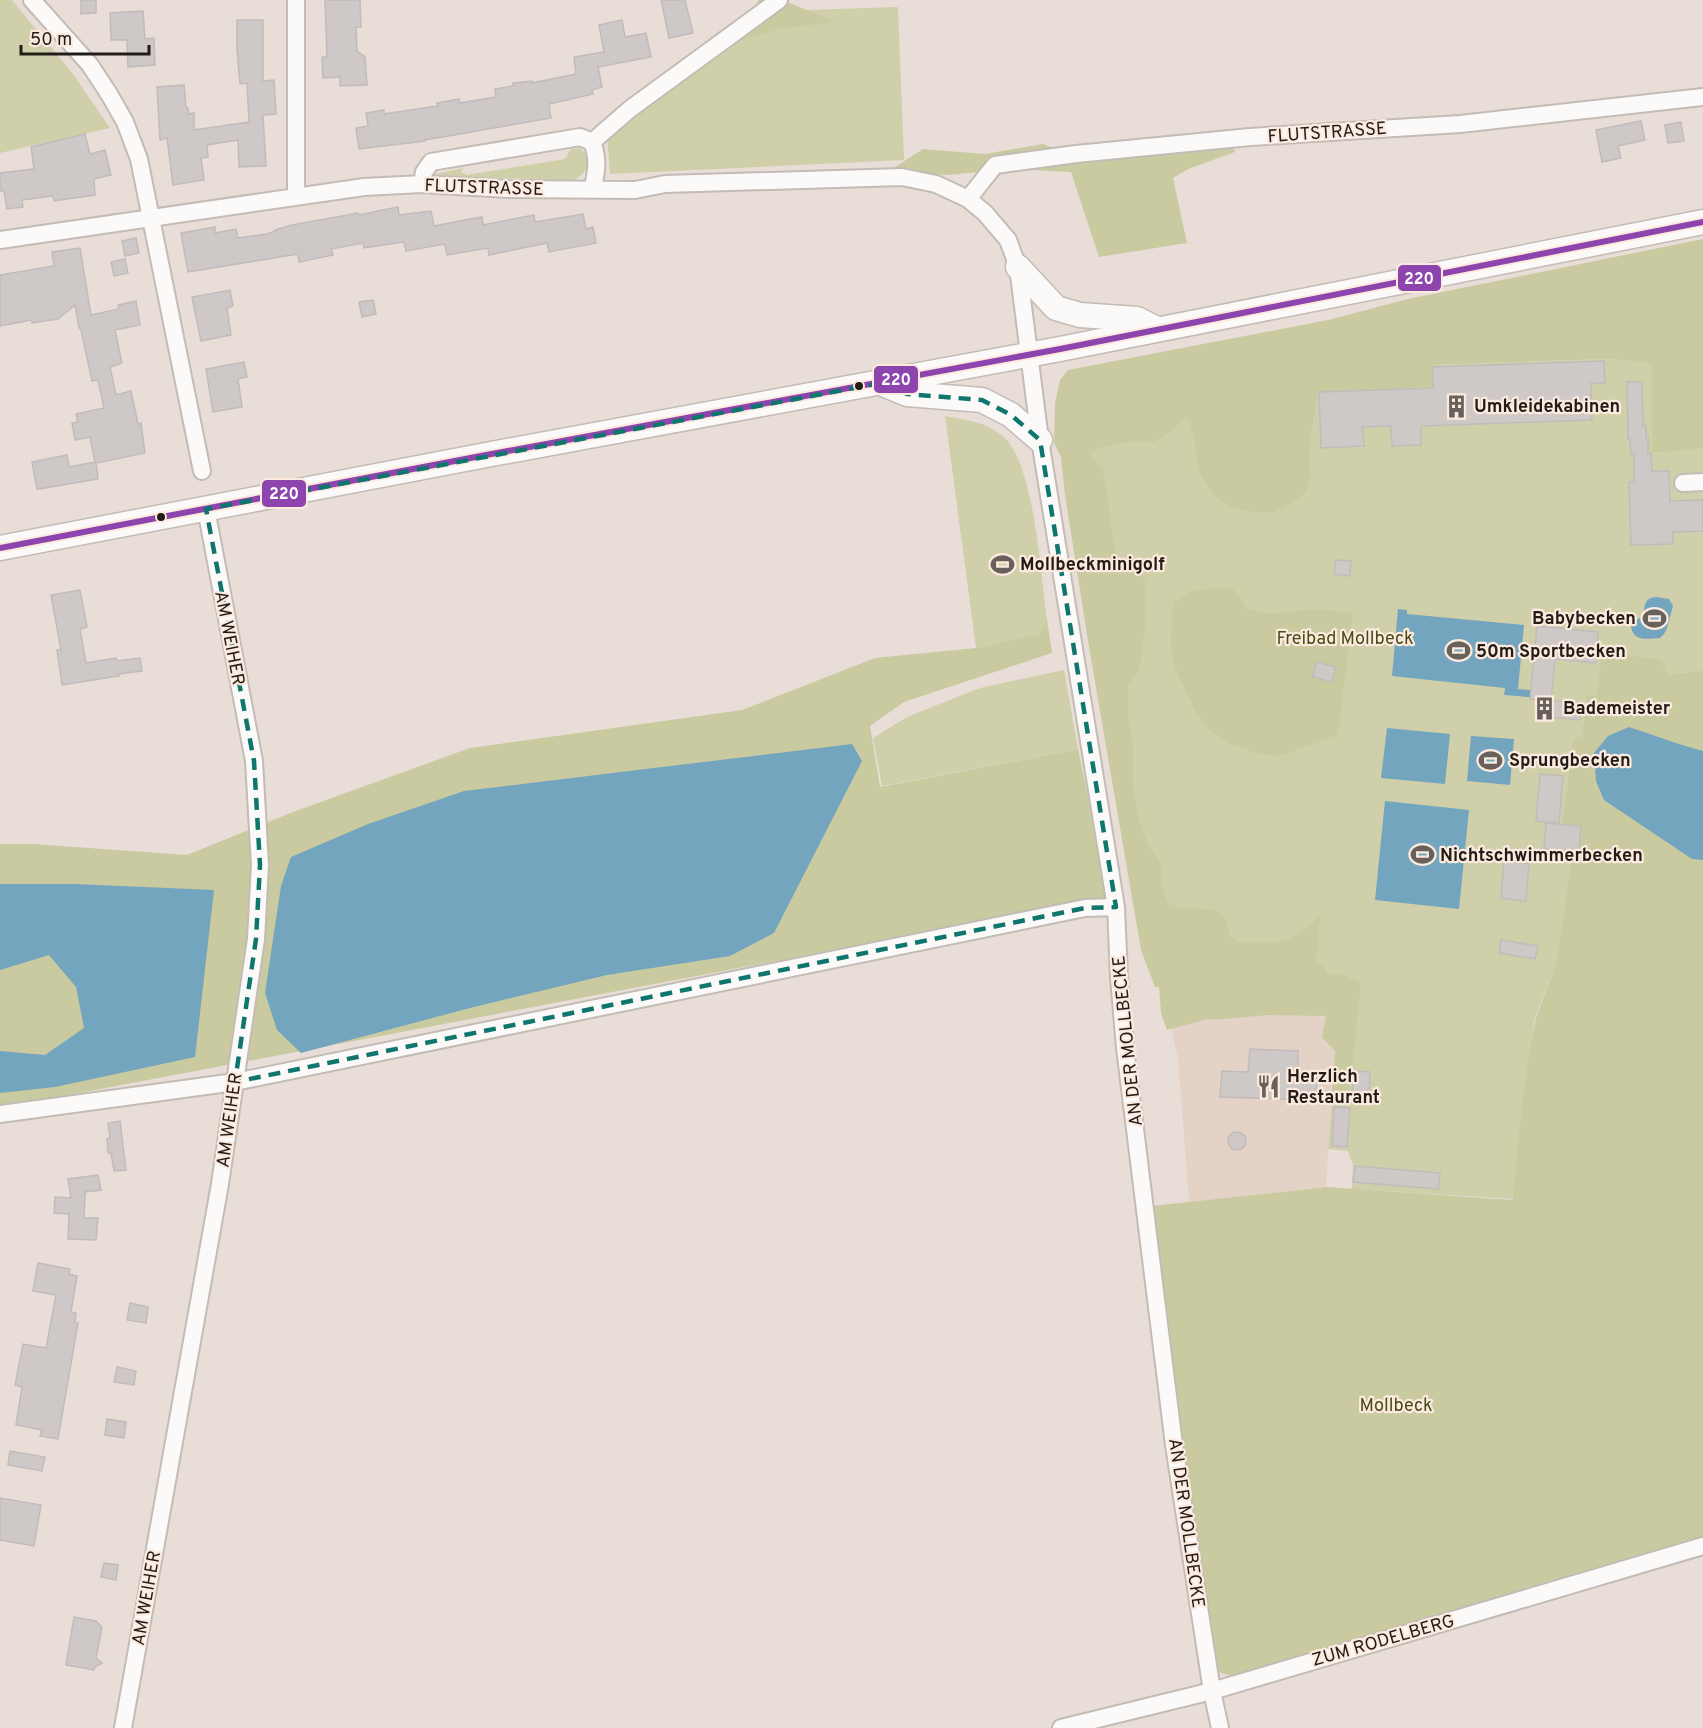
<svg xmlns="http://www.w3.org/2000/svg" width="1703" height="1728" font-family="Overpass,sans-serif">
  <style>
    .built { fill: #e4d2c6 }
    .green { fill: #cfcfaa }
    .forest { fill: #c9caa0 }
    .water { fill: #73a5be }
    .building { fill: #cec8c7; stroke: #c1bbbb; stroke-width: 1.5 }
    .lines { fill: none; stroke-linecap: round; stroke-linejoin: round }
    .street-casing { stroke: #c3bbb6; stroke-width: 20 }
    .secondary-casing { stroke: #c3bbb6; stroke-width: 27 }
    .street { stroke: #fcfaf9; stroke-width: 16 }
    .secondary { stroke: #fcfaf9; stroke-width: 24 }
    .bus-1-casing { stroke: #fceade; stroke-width: 10 }
    .bus-1 { stroke: #8e44ad; stroke-width: 6 }
    .marked { fill: none; stroke: #0f766e; stroke-width: 4.5; stroke-dasharray: 12 8; stroke-linejoin: round }
    .bus-dot { fill: #221c18; stroke: #fceade; stroke-width: 2 }
    .labels { text-anchor: middle; stroke-width: 4.5; stroke-linejoin: round; paint-order: stroke }
    .street-label { font-size: 18px; fill: #221c18; stroke: #fceade }
    .poi-label { font-size: 18px; font-weight: bold; fill: #221c18; stroke: #fceade; text-anchor: start }
    .park-label { font-size: 18px; fill: #464c16; stroke: #fceade }
    .line-badge { stroke: #fceade; stroke-width: 2 }
    .badge-label { font-size: 16px; text-anchor: middle; font-weight: bold; fill: #fff }
  </style>
  <rect width="100%" height="100%" fill="#e8ded7"/>
  <path class="built" d="M 1154,956 L 1332,991 L 1322,1036 L 1334,1051 L 1326,1187 L 1189,1202 L 1178,1058 Z"/>
  <path class="green" d="M 0,0 L 12,0 L 73,74 L 110,128 L 0,153 Z
    M 898,7 L 904,160 L 610,174 L 607,133 L 773,11 Z
    M 579,148 C 594,156 588,177 571,180 L 437,177 L 435,174 L 464,168 L 461,172 L 467,175 L 565,159 L 571,149 Z
    M 1610,359 L 1652,363 L 1653,453 L 1703,449 L 1703,670 L 1667,675 L 1597,696 L 1586,696 L 1582,740 L 1573,738 L 1562,823 L 1581,826 L 1579,852 L 1572,852 L 1556,965 L 1535,1018 L 1521,1111 L 1514,1199 L 1352,1189 L 1353,1165 L 1348,1151 L 1328,1149 L 1335,1051 L 1322,1037 L 1332,991 L 1154,956 L 1064,392 L 1431,387 L 1431,365 Z
    M 945,416 C 967,420 988,422 1005,438 C 1035,469 1041,576 1047,620 L 1039,634 L 976,648 Z
    M 1064,670 L 1078,749 L 882,786 L 873,738 L 907,717 L 980,688 Z"/>
  <path class="forest" d="M 759,0 L 789,0 L 787,2 L 837,22 L 782,28 L 734,42 Z
    M 1043,144 L 1078,157 L 1231,144 L 1235,152 L 1188,169 L 1173,178 L 1187,243 L 1099,257 L 1071,172 L 1013,169 L 946,175 L 889,171 L 923,149 L 985,154 Z
    M 1703,239 L 1703,449 L 1652,453 L 1652,363 L 1609,359 L 1431,365 L 1432,387 L 1319,392 L 1312,427 L 1309,450 L 1310,478 L 1306,492 L 1294,502 L 1270,513 L 1248,511 L 1233,508 L 1213,495 L 1199,473 L 1195,441 L 1187,416 L 1175,428 L 1155,442 L 1133,441 L 1101,447 L 1090,453 L 1103,470 L 1116,556 L 1141,571 L 1146,584 L 1146,616 L 1142,657 L 1137,672 L 1128,685 L 1128,712 L 1133,748 L 1133,784 L 1139,820 L 1145,837 L 1161,866 L 1162,888 L 1169,906 L 1177,908 L 1217,910 L 1225,919 L 1230,936 L 1240,943 L 1280,942 L 1293,937 L 1304,931 L 1320,916 L 1318,953 L 1315,960 L 1323,966 L 1327,974 L 1340,974 L 1361,983 L 1348,1105 L 1331,1104 L 1335,1051 L 1322,1037 L 1326,1016 L 1267,1015 L 1225,1019 L 1207,1019 L 1167,1030 L 1161,1013 L 1159,987 L 1155,987 L 1141,950 L 1089,647 L 1065,495 L 1061,457 L 1054,443 L 1055,403 L 1060,380 L 1068,370 L 1328,320 L 1408,299 Z
    M 1232,588 L 1246,608 L 1271,614 L 1316,609 L 1353,613 L 1338,735 L 1279,756 L 1255,753 L 1233,745 L 1210,731 L 1197,714 L 1175,668 L 1171,645 L 1173,603 L 1189,592 L 1209,589 Z
    M 1047,620 L 1052,653 L 904,702 L 870,726 L 880,787 L 1078,749 L 1109,898 L 0,1108 L 0,844 L 33,844 L 187,855 L 293,812 L 470,748 L 742,710 L 875,658 L 976,648 L 1039,634 Z
    M 1602,652 L 1662,660 L 1667,675 L 1703,670 L 1703,1539 L 1231,1676 L 1219,1672 L 1213,1659 L 1151,1206 L 1327,1187 L 1513,1200 L 1521,1111 L 1529,1053 L 1536,1018 L 1556,965 L 1572,852 L 1579,852 L 1581,826 L 1562,824 L 1573,738 L 1582,739 L 1586,696 L 1597,696 Z"/>
  <path class="water" d="M 1656,597 L 1669,599 L 1673,606 L 1667,628 L 1664,634 L 1660,638 C 1647,639 1632,642 1631,625 L 1634,621 L 1644,616 C 1644,606 1644,598 1656,597 Z
    M 1398,609 L 1407,610 L 1407,614 L 1524,625 L 1518,689 L 1540,691 L 1540,698 L 1504,695 L 1505,688 L 1392,676 Z
    M 1629,727 L 1679,744 L 1703,751 L 1703,860 L 1692,859 L 1604,800 L 1596,781 L 1594,753 L 1608,736 Z
    M 1387,728 L 1450,734 L 1445,784 L 1381,778 Z
    M 1471,736 L 1514,739 L 1510,785 L 1467,781 Z
    M 852,744 L 862,761 L 774,933 L 730,956 L 607,975 L 470,1008 L 301,1053 L 277,1030 L 265,993 L 281,886 L 291,857 L 368,824 L 464,791 Z
    M 1385,801 L 1469,810 L 1459,909 L 1375,900 Z
    M 0,884 L 74,884 L 214,890 L 195,1057 L 55,1087 L 0,1093 L 0,1051 L 45,1055 L 84,1028 L 76,987 L 49,955 L 0,970 Z"/>
  <path class="building" d="M 81,0 L 96,0 L 96,13 L 81,14 Z
    M 325,0 L 360,0 L 361,27 L 356,27 L 357,51 L 365,57 L 367,85 L 340,86 L 340,77 L 323,78 L 322,57 L 327,57 Z
    M 661,0 L 685,0 L 693,33 L 669,38 Z
    M 143,11 L 145,39 L 154,38 L 155,65 L 128,67 L 127,40 L 111,40 L 110,13 Z
    M 237,20 L 263,20 L 263,81 L 274,80 L 276,114 L 263,115 L 266,166 L 239,167 L 238,140 L 207,145 L 208,157 L 201,158 L 204,180 L 173,185 L 167,138 L 160,140 L 157,87 L 184,85 L 186,108 L 188,108 L 189,114 L 194,113 L 194,130 L 249,122 L 247,83 L 240,84 L 237,50 Z
    M 622,20 L 625,37 L 646,33 L 651,57 L 598,67 L 602,87 L 592,90 L 593,94 L 549,104 L 551,118 L 425,140 L 425,141 L 359,149 L 356,128 L 368,126 L 366,113 L 384,110 L 384,114 L 438,106 L 437,103 L 459,99 L 459,103 L 496,97 L 495,89 L 513,86 L 513,83 L 532,81 L 532,83 L 576,74 L 574,57 L 604,52 L 599,25 Z
    M 1641,121 L 1645,140 L 1618,146 L 1621,158 L 1602,162 L 1596,130 Z
    M 1681,122 L 1684,141 L 1668,143 L 1665,125 Z
    M 85,134 L 90,154 L 105,150 L 111,175 L 94,179 L 95,195 L 54,201 L 53,196 L 22,200 L 23,207 L 7,209 L 4,191 L 0,191 L 0,173 L 34,169 L 31,147 Z
    M 398,207 L 399,215 L 431,211 L 434,226 L 482,217 L 483,225 L 534,215 L 535,222 L 583,214 L 586,229 L 593,227 L 596,243 L 549,252 L 547,243 L 489,255 L 488,248 L 447,255 L 445,244 L 406,251 L 404,242 L 364,248 L 363,243 L 331,249 L 333,255 L 299,262 L 298,254 L 188,272 L 181,233 L 215,227 L 215,233 L 236,229 L 238,238 L 267,234 L 276,231 L 275,230 L 292,225 L 342,216 L 358,213 L 359,215 Z
    M 136,238 L 139,253 L 125,256 L 122,241 Z
    M 80,248 L 91,315 L 119,309 L 118,305 L 136,301 L 140,325 L 115,330 L 122,363 L 110,367 L 116,395 L 131,391 L 138,424 L 141,423 L 145,453 L 96,463 L 98,479 L 39,489 L 37,489 L 32,462 L 67,455 L 69,467 L 95,462 L 90,437 L 75,440 L 72,423 L 78,422 L 76,414 L 104,408 L 98,380 L 92,381 L 81,330 L 79,328 L 75,305 L 58,319 L 32,323 L 32,320 L 0,326 L 0,275 L 54,266 L 52,252 Z
    M 125,259 L 128,273 L 114,276 L 111,262 Z
    M 230,290 L 233,306 L 227,308 L 231,335 L 201,341 L 192,297 Z
    M 373,300 L 376,314 L 362,317 L 359,302 Z
    M 1604,361 L 1605,383 L 1591,383 L 1592,420 L 1421,426 L 1421,445 L 1392,446 L 1391,426 L 1362,427 L 1364,446 L 1321,448 L 1319,392 L 1433,388 L 1432,367 Z
    M 244,362 L 247,377 L 238,379 L 242,407 L 213,412 L 206,369 Z
    M 1627,382 L 1642,382 L 1643,426 L 1646,426 L 1646,438 L 1648,438 L 1648,453 L 1651,453 L 1652,471 L 1669,471 L 1670,501 L 1703,500 L 1703,531 L 1673,532 L 1673,544 L 1631,545 L 1629,482 L 1634,482 L 1634,454 L 1631,454 L 1630,439 L 1628,439 Z
    M 1336,560 L 1351,561 L 1350,576 L 1334,574 Z
    M 80,590 L 87,627 L 80,629 L 86,663 L 116,658 L 117,661 L 140,658 L 142,671 L 118,674 L 119,676 L 62,685 L 57,650 L 61,650 L 51,595 Z
    M 1537,626 L 1598,632 L 1596,663 L 1555,659 L 1551,701 L 1530,699 Z
    M 1316,662 L 1336,667 L 1332,682 L 1313,677 Z
    M 1540,700 L 1582,703 L 1580,720 L 1539,716 Z
    M 1540,774 L 1563,776 L 1559,823 L 1536,821 Z
    M 1546,823 L 1581,826 L 1579,852 L 1544,849 Z
    M 1504,862 L 1529,864 L 1526,901 L 1501,898 Z
    M 1501,940 L 1538,946 L 1535,959 L 1499,953 Z
    M 1250,1049 L 1298,1051 L 1298,1073 L 1317,1074 L 1316,1100 L 1220,1097 L 1222,1071 L 1248,1072 Z
    M 1353,1071 L 1370,1072 L 1369,1101 L 1352,1100 Z
    M 1334,1107 L 1350,1108 L 1347,1147 L 1332,1146 Z
    M 120,1121 L 126,1170 L 114,1171 L 111,1153 L 108,1153 L 107,1139 L 110,1138 L 108,1123 Z
    M1228 1141a9 9 0 1 1 18 0a9 9 0 1 1-18 0Z
    M 1355,1166 L 1440,1173 L 1438,1189 L 1353,1182 Z
    M 98,1175 L 101,1190 L 85,1192 L 84,1218 L 98,1218 L 96,1240 L 68,1239 L 69,1214 L 54,1213 L 55,1197 L 71,1198 L 68,1179 Z
    M 38,1263 L 70,1269 L 69,1274 L 77,1276 L 71,1312 L 76,1313 L 75,1323 L 78,1323 L 58,1439 L 40,1436 L 42,1430 L 16,1425 L 22,1387 L 15,1385 L 23,1344 L 46,1348 L 56,1295 L 33,1291 Z
    M 130,1303 L 148,1307 L 146,1323 L 127,1320 Z
    M 117,1367 L 136,1371 L 134,1385 L 114,1382 Z
    M 107,1419 L 126,1422 L 124,1438 L 105,1435 Z
    M 10,1451 L 45,1457 L 42,1471 L 8,1465 Z
    M 0,1498 L 41,1505 L 34,1546 L 0,1540 Z
    M 104,1563 L 118,1565 L 116,1580 L 101,1577 Z
    M 74,1617 L 96,1621 L 102,1627 L 96,1658 L 102,1663 L 95,1667 L 94,1670 L 66,1665 Z"/>
  <g class="lines">
    <defs>
      <path id="street" d="M 32,0 L 90,65 L 109,94 L 125,122 L 139,159 L 202,471
        M 592,142 L 630,109 L 779,0
        M 422,184 L 424,172 L 431,162 L 580,137 L 592,142 C 599,158 596,172 593,189
        M 296,196 L 296,0
        M 968,199 L 995,165 L 1076,154 L 1250,137 L 1460,124 L 1703,97
        M 0,240 L 364,187 L 422,184 L 508,189 L 635,190 L 665,184 L 902,177 L 936,184 L 968,199 L 985,213 L 1008,240 L 1018,267 L 1040,440 L 1116,907 L 1119,977 L 1125,1048 L 1174,1445 L 1212,1691 L 1220,1728
        M 1683,483 L 1703,482
        M 0,1114 L 235,1082 L 1085,908 L 1116,907
        M 123,1728 L 220,1184 L 256,939 L 260,865 L 254,761 L 206,509
        M 1061,1728 L 1212,1691 L 1703,1546"/>
      <path id="secondary" d="M 1018,267 L 1056,308 L 1080,315 L 1137,319 L 1155,328
        M 883,384 L 907,394 L 982,400 L 1011,415 L 1040,440
        M 0,548 L 486,455 L 1060,349 L 1703,222"/>
    </defs>
    <use href="#street" class="street-casing"/>
    <use href="#secondary" class="secondary-casing"/>
    <use href="#street" class="street"/>
    <use href="#secondary" class="secondary"/>
    <defs>
      <path id="bus-1" d="M 0,548 L 486,455 L 1060,349 L 1703,222"/>
    </defs>
    <use href="#bus-1" class="bus-1-casing"/>
    <use href="#bus-1" class="bus-1"/>
  </g>
  <path class="marked" d="M 881,383 L 907,394 L 982,400 L 1011,415 L 1040,440 L 1116,907 L 1085,908 L 235,1082 L 256,939 L 260,865 L 254,761 L 206,509 Z"/>
  <defs>
    <symbol id="building-bare" viewBox="-9 -9 18 18"><path d="M-4-6H4V6H1V3H-1V6H-4ZM-2.5-4.3h1.7v1.8h-1.7ZM.8-4.3h1.7v1.8H.8ZM-2.5-1h1.7V.8h-1.7ZM.8-1h1.7V.8H.8Z" fill="#67605b" stroke="#fceade" stroke-width="2.5" paint-order="stroke"/></symbol>
    <symbol id="stadium-bare" viewBox="-9 -9 18 18"><path d="M0-5a6.5 5 0 1 0 0 10a6.5 5 0 1 0 0-10ZM-3.5-1.8h7v3.6h-7Z" fill="#67605b" stroke="#fceade" stroke-width="2.5" paint-order="stroke"/></symbol>
    <symbol id="restaurant-bare" viewBox="-9 -9 18 18"><path d="M-5-6h1v4h1v-4h1v4h1v-4h1v5L-1.5 .5V6h-2V.5L-5-1ZM5-6V6H3V1.5H1.5Q1.5-4 5-6Z" fill="#67605b" stroke="#fceade" stroke-width="2.5" paint-order="stroke"/></symbol>
  </defs>
  <g fill-rule="evenodd">
    <use href="#building-bare" x="1440" y="390" width="33" height="33"/>
    <use href="#stadium-bare" x="986" y="548" width="33" height="33"/>
    <use href="#stadium-bare" x="1638" y="602" width="33" height="33"/>
    <use href="#stadium-bare" x="1442" y="634" width="33" height="33"/>
    <use href="#building-bare" x="1528" y="692" width="33" height="33"/>
    <use href="#stadium-bare" x="1474" y="744" width="33" height="33"/>
    <use href="#stadium-bare" x="1406" y="838" width="33" height="33"/>
    <use href="#restaurant-bare" x="1252" y="1070" width="33" height="33"/>
  </g>
  <g class="bus-dot">
    <circle cx="859" cy="386" r="5"/>
    <circle cx="161" cy="517" r="5"/>
  </g>
  <g class="labels">
    <g class="street-label">
      <text transform="translate(1327 132) rotate(-4)" y="6">FLUTSTRASSE</text>
      <text transform="translate(484 187) rotate(2)" y="6">FLUTSTRASSE</text>
      <text transform="translate(230 638) rotate(79)" y="6">AM WEIHER</text>
      <text transform="translate(1127 1041) rotate(-96)" y="6">AN DER MOLLBECKE</text>
      <text transform="translate(229 1120) rotate(-82)" y="6">AM WEIHER</text>
      <text transform="translate(1187 1523) rotate(82)" y="6">AN DER MOLLBECKE</text>
      <text transform="translate(146 1598) rotate(-80)" y="6">AM WEIHER</text>
      <text transform="translate(1383 1640) rotate(-16)" y="6">ZUM RODELBERG</text>
    </g>
    <g class="poi-label">
      <text x="1474" y="412">Umkleidekabinen</text>
      <text x="1020" y="570">Mollbeckminigolf</text>
      <text x="1636" y="624" text-anchor="end">Babybecken</text>
      <text x="1476" y="657">50m Sportbecken</text>
      <text x="1563" y="714">Bademeister</text>
      <text x="1509" y="766">Sprungbecken</text>
      <text x="1440" y="861">Nichtschwimmerbecken</text>
      <text x="1287" y="1082">Herzlich<tspan x="1287" dy="21">Restaurant</tspan></text>
    </g>
    <g class="park-label">
      <text x="1345" y="644">Freibad Mollbeck</text>
      <text x="1396" y="1411">Mollbeck</text>
    </g>
  </g>
  <g class="line-badge">
    <rect x="1397" y="264" width="45" height="28" rx="6" fill="#8e44ad"/>
    <rect x="873" y="365" width="46" height="29" rx="6" fill="#8e44ad"/>
    <rect x="261" y="479" width="46" height="29" rx="6" fill="#8e44ad"/>
  </g>
  <g class="badge-label">
    <text x="1419" y="284">220</text>
    <text x="896" y="385">220</text>
    <text x="284" y="499">220</text>
  </g>
  <path d="M21 45v9h128v-9" fill="none" stroke="#221c18" stroke-width="3"/>
  <text x="30" y="45" font-size="18" fill="#221c18" stroke="#fceade" stroke-width="4.5" paint-order="stroke">50 m</text>
</svg>
